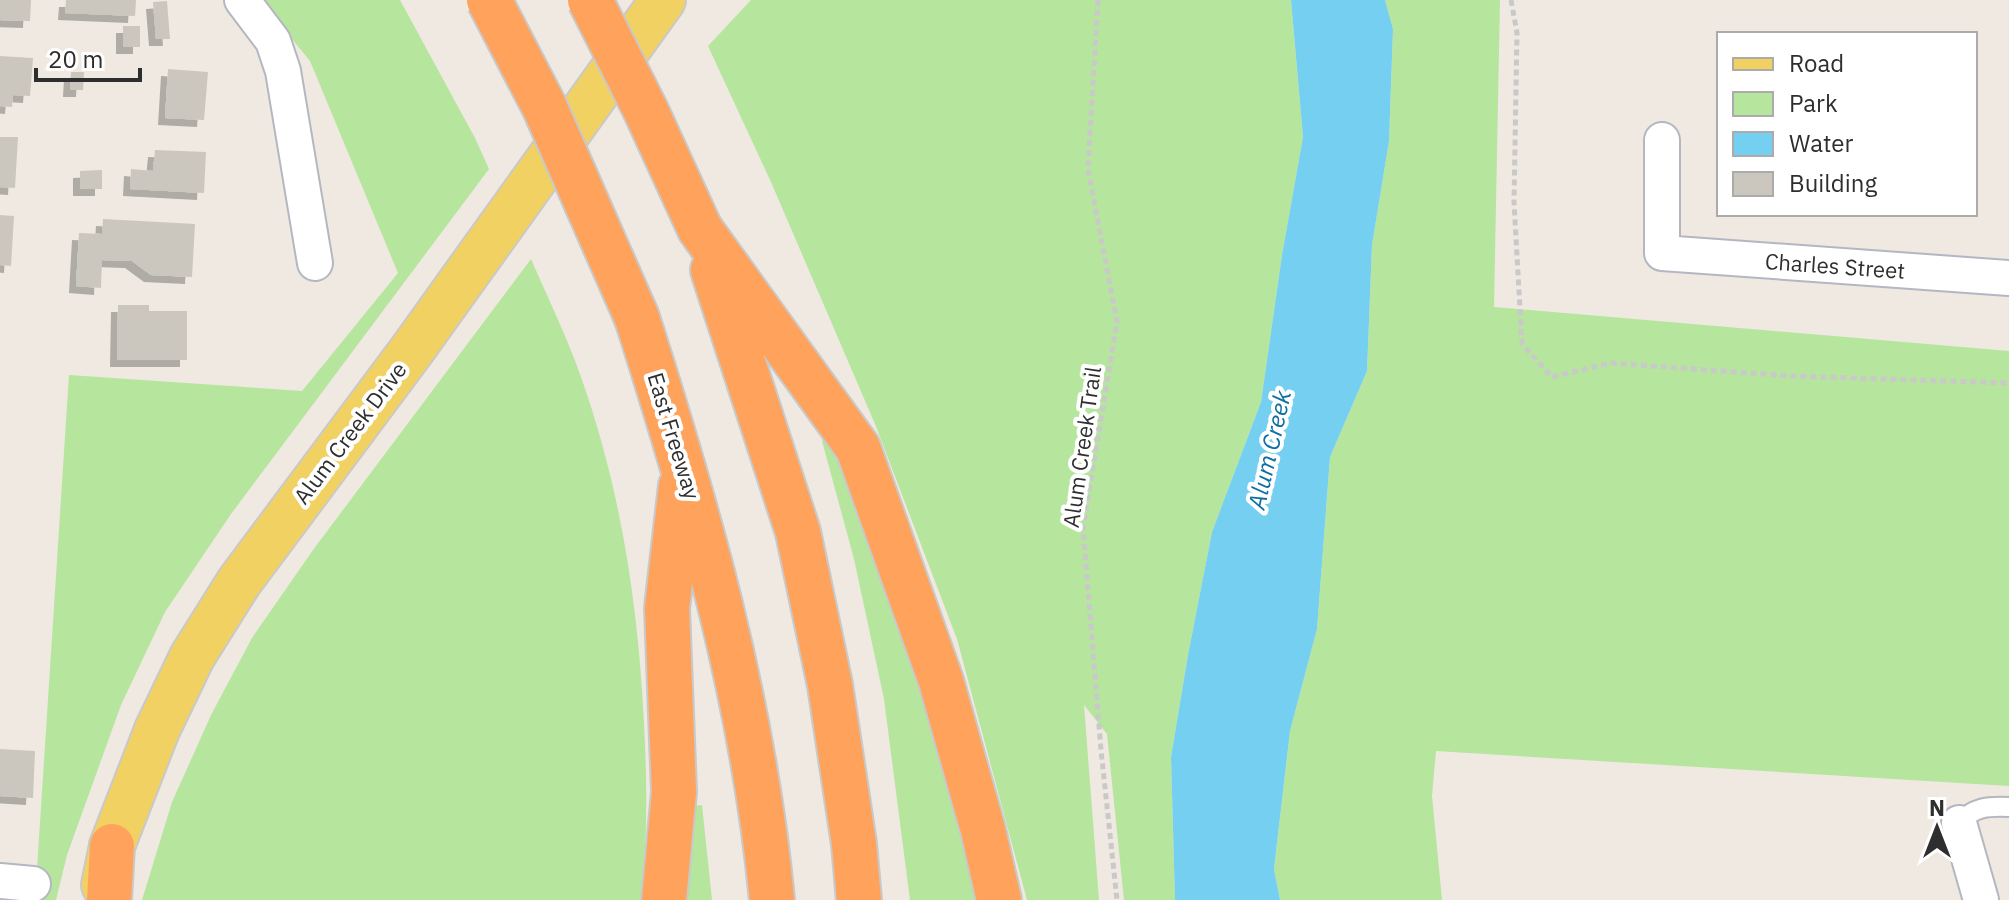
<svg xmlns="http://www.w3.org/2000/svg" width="2009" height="900" font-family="'IBM Plex Sans',sans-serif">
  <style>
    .green { fill: #b6e59e }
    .water { fill: #75cff0 }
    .building { fill: #cbc7bf; filter: url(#shadow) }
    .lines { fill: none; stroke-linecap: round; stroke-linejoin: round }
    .lane-casing { stroke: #b4b7c1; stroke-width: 22 }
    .street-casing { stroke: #b4b7c1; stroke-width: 38 }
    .primary-casing { stroke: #c9c9c9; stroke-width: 48 }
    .highway-casing { stroke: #c9c9c9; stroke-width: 48 }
    .path { stroke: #c9c9c9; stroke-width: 5; stroke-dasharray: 6 4; stroke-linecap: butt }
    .lane { stroke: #fff; stroke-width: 18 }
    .street { stroke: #fff; stroke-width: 34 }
    .primary { stroke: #f2d163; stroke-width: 44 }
    .highway { stroke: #ffa35c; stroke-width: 44 }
    .highway-bridge-casing { stroke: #c9c9c9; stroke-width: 48; stroke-linecap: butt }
    .highway-bridge { stroke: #ffa35c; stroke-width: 44 }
    .labels { text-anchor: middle; stroke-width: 8; stroke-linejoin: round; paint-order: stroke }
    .street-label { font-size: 22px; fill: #2e2e2e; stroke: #fff }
    .water-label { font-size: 24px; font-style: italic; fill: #0d6fa3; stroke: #fff }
  </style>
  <defs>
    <filter id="shadow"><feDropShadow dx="-7" dy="7" stdDeviation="0" flood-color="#0004"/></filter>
  </defs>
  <rect width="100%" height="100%" fill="#efe9e1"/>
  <path class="green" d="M 260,0 L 400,0 L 475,138 L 489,169 L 231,514 L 165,612 L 121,705 L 67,855 L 56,900 L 35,900 L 69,375 L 302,391 L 398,273 L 310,61 Z
    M 751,0 L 1291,0 L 1303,137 L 1282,255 L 1261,402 L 1212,532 L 1188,655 L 1171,757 L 1175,900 L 1124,900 L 1107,734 L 1084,705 L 1099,900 L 1027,900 L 957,639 L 875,424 L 771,182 L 708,46 Z
    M 1385,0 L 1500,0 L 1494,307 L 2009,351 L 2009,786 L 1436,751 L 1432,796 L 1442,900 L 1280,900 L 1274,869 L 1290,731 L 1317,629 L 1330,457 L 1367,371 L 1372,245 L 1389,141 L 1393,29 Z
    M 531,259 C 548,298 567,337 581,377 C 621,490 638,604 644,723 C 647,782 648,841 641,900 L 142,900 L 172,802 L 212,713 L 252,638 L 313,550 Z
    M 834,433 L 880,549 L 982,900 L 910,900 L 884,699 L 854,559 L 822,441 Z
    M 702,805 L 712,900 L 682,900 L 692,806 Z"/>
  <path class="water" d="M 1291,0 L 1385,0 L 1393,29 L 1389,141 L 1372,245 L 1367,371 L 1330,457 L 1317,629 L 1290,731 L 1274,869 L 1280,900 L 1175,900 L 1171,757 L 1188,655 L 1212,532 L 1261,402 L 1282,255 L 1303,137 Z"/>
  <path class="building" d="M 0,0 L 31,0 L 30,21 L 0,20 Z
    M 66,0 L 136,0 L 135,16 L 65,13 Z
    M 167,1 L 170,39 L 156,39 L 153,2 Z
    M 123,26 L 140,26 L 140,47 L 123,47 Z
    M 0,56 L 33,58 L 30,96 L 13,95 L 12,107 L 0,106 Z
    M 168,69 L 208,72 L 204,120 L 165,118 Z
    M 71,72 L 84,72 L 83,90 L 70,90 Z
    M 0,137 L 18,137 L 15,188 L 0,187 Z
    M 155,150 L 206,152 L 204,193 L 130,189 L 131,169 L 153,171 Z
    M 102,170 L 102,189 L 80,189 L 80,171 Z
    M 0,215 L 14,216 L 11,266 L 0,265 Z
    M 103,219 L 195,224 L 192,277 L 151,275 L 132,261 L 102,260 L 101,288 L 76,286 L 79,233 L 102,234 Z
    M 118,305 L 149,305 L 149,311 L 187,311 L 187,360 L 117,360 Z
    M 0,749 L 35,751 L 33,798 L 0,796 Z"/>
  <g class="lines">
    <defs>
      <path id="lane" d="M 1959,823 C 1974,807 1987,806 2009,807"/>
      <path id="street" d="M 242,0 L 273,41 L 283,71 L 315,263
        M 1662,140 L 1662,253 L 2009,278
        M 1959,823 L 1981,900
        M 0,881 L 33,884"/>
      <path id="primary" d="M 104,885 L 112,846 L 157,730 L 192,657 L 239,582 L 412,350 L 663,0"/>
      <path id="highway" d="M 700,229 L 858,448 L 941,681 L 983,830 L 999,900
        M 713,270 L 798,532 L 830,685 L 854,844 L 859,900
        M 637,318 C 698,509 753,700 772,900
        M 109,900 L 112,846
        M 664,900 L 674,792 L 667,608 L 681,486"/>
    </defs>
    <use href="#lane" class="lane-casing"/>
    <use href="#street" class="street-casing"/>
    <use href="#primary" class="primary-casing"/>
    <use href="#highway" class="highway-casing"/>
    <path class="path" d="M 1098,0 L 1088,169 L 1117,322 L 1083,528 L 1101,750 L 1117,900
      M 1511,0 L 1517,33 L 1514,202 L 1522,344 L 1552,377 L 1611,363 L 1790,376 L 2009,383"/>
    <use href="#lane" class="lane"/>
    <use href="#street" class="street"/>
    <use href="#primary" class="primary"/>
    <use href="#highway" class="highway"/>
    <defs>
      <path id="highway-bridge" d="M 489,0 L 545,108 L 637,318
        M 590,0 L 646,111 L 700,229"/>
    </defs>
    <use href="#highway-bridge" class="highway-bridge-casing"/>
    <use href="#highway-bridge" class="highway-bridge"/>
  </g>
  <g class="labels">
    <g class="street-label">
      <text transform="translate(1835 266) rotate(4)" y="8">Charles Street</text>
      <text transform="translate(350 433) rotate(-53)" y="8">Alum Creek Drive</text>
      <text transform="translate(674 436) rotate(73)" y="8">East Freeway</text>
      <text transform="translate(1082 447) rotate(-82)" y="8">Alum Creek Trail</text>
    </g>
    <g class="water-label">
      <text transform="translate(1270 450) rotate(-77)" y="8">Alum Creek</text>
    </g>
  </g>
  <rect x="1717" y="32" width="260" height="184" fill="#ffffff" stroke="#ababab" stroke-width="2"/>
  <rect x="1733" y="58" width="40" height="12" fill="#f2d163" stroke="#ababab" stroke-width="2"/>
  <text x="1789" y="72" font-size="24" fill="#2e2e2e">Road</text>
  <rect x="1733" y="92" width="40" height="24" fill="#b6e59e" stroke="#ababab" stroke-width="2"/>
  <text x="1789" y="112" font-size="24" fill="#2e2e2e">Park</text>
  <rect x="1733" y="132" width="40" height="24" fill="#75cff0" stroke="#ababab" stroke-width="2"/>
  <text x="1789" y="152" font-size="24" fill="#2e2e2e">Water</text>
  <rect x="1733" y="172" width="40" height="24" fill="#cbc7bf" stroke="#ababab" stroke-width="2"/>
  <text x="1789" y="192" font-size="24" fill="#2e2e2e">Building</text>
  <g transform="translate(1937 828)" stroke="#ffffff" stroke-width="6" paint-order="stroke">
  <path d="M0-6L14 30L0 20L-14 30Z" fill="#2e2e2e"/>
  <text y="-12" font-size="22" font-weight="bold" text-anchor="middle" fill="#2e2e2e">N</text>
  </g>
  <path d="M36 68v12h104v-12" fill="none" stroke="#2e2e2e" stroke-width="4"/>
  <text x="48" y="68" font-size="24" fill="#2e2e2e" stroke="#ffffff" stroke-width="6" paint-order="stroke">20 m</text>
</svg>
